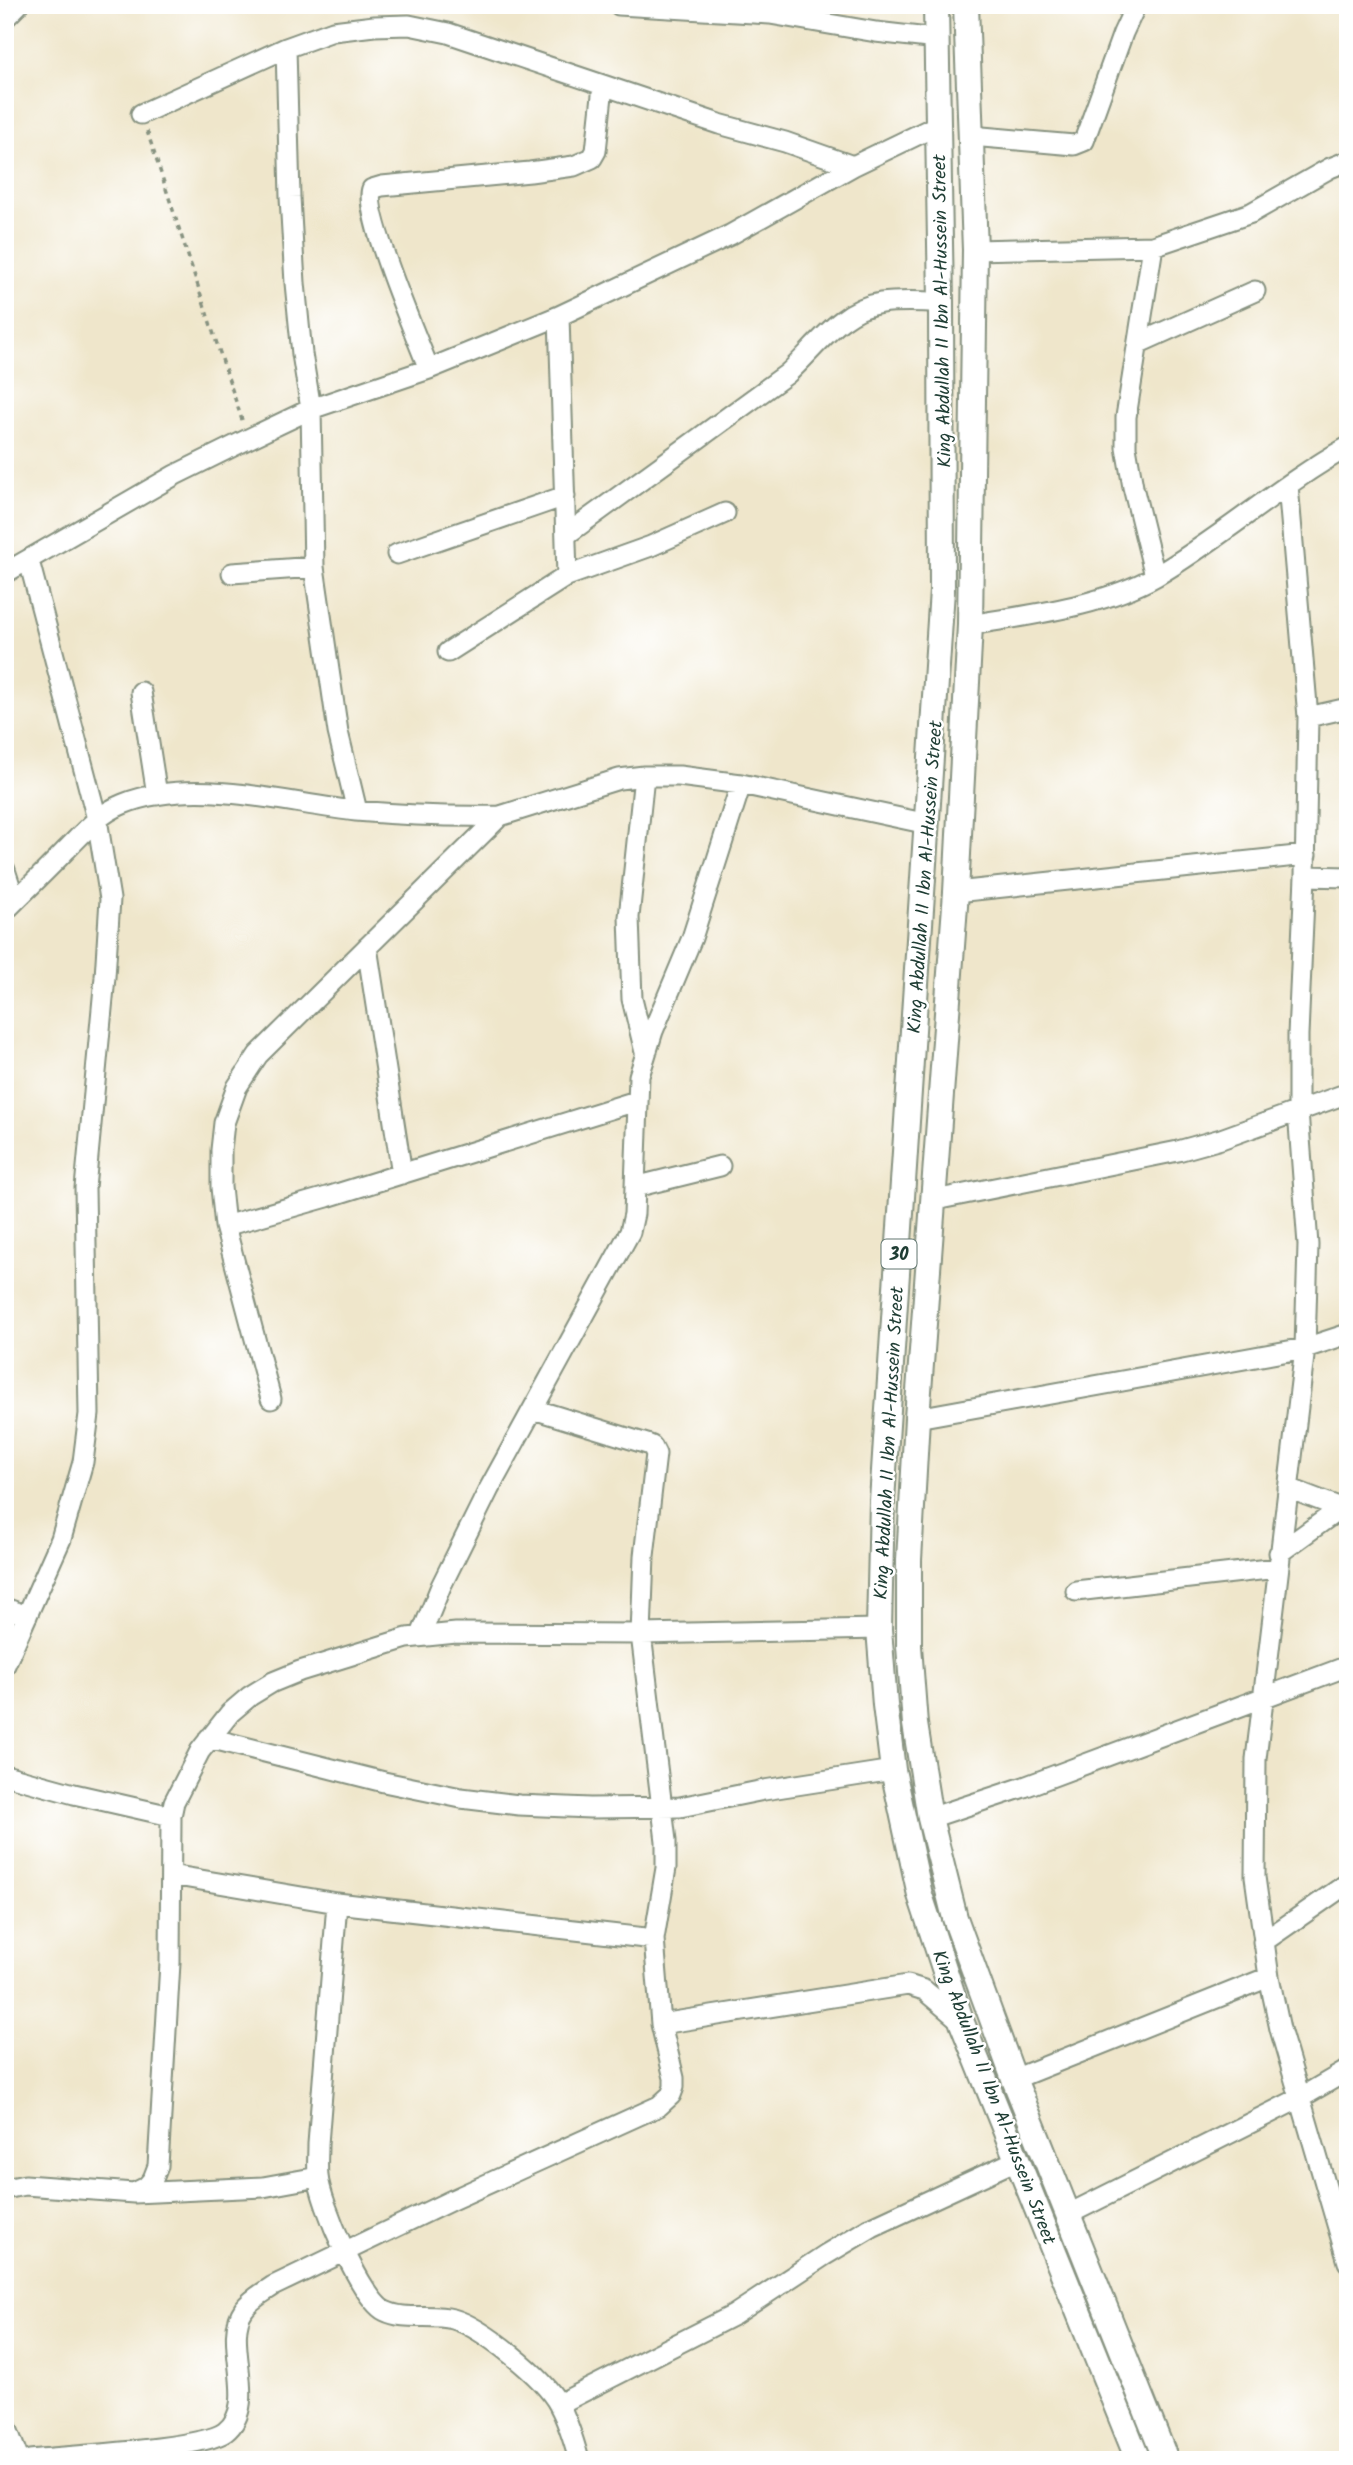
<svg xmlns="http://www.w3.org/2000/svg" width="1353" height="2465" font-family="Kalam,sans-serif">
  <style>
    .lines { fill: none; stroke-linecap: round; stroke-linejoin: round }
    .minor-casing { stroke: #879280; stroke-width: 23 }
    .major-casing { stroke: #879280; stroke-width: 28 }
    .path { stroke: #879280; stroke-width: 3.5; stroke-dasharray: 5 5; stroke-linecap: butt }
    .minor { stroke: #fff; stroke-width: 19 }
    .major { stroke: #fff; stroke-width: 24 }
    .labels { text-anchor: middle; stroke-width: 5; stroke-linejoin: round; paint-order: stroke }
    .shield { fill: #fff; stroke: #627771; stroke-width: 2 }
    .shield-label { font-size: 18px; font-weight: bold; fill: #1f3d34 }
    .street-label { font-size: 19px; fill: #1f3d34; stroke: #fff }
  </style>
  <rect width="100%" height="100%" fill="#fff"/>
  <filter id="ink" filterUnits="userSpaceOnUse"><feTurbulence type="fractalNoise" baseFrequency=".0143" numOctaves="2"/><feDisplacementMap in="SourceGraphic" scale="14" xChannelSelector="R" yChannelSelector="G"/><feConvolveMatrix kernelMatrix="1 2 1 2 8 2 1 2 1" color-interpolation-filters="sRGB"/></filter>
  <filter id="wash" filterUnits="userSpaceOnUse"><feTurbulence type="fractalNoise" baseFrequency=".00686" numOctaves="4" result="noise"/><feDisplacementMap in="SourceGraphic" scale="28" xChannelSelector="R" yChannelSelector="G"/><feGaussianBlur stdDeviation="1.57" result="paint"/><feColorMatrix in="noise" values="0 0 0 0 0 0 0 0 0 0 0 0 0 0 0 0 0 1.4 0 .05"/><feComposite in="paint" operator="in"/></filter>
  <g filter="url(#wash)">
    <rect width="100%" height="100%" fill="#efe6cb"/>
  </g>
  <g filter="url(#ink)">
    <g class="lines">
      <defs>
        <path id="minor" d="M 619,5 L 770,14 L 876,32 L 937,39
          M 5,18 L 18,5
          M 286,48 L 290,197 L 295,283 L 302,354 L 311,409 L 314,567 L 338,732 L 357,811
          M 141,114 L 286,48 L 333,31 L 374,26 L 409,25 L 448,33 L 719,124 L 785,142 L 853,166
          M 971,136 L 1074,145 L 1084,141 L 1123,33 L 1136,5
          M 1153,246 L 1126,417 L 1126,447 L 1133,487 L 1155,576
          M 975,250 L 1153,246 L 1251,213 L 1330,168 L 1348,161
          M 559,316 L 567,576
          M 1139,343 L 1255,291
          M 429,369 C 418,341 362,211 372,189 L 382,186 L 530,172 L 574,166 L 592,158 L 596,151 L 603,86
          M 1288,485 L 1308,717 L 1305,876 L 1298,1035 L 1298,1111 L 1308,1245 L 1305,1348 L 1256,1759 L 1255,1877 L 1269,1977 L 1280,2029 L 1348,2262
          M 566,535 L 787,374 C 816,348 840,309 881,303 C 900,300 922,302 941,302
          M 397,554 L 565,496
          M 5,573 L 175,475 L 248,439 L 311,409 L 429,369 L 559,316 L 730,235 L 853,166 L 938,125
          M 232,573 L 314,567
          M 970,625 C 1032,614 1101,607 1156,576 C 1223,537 1281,484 1348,447
          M 448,652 L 567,576 L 651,546 L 725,513
          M 141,692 L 157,795
          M 1308,717 L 1348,708
          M 644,776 L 629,917 L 632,999 L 645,1052
          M 5,870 L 15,901
          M 1305,876 L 1348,877
          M 956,892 L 1306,855
          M 5,911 C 25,891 46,871 66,850 C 83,833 100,813 123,804 C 194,776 283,803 356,811 C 403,815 452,817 500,816
          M 367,947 L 402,1174
          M 635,1187 L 720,1166
          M 935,1200 L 1178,1151 L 1221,1139 L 1348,1093
          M 225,1226 L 327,1197 L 636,1101
          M 271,1399 L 225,1226 L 221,1187 L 221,1150 L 224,1123 L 237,1087 L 258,1055 L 500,816 L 619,779 L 644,776 L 679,776 L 741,784 L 928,824
          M 917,1418 L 1305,1348 L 1348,1334
          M 1288,1488 L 1341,1508
          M 1279,1553 L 1348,1503
          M 1076,1591 L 1277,1568
          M 5,1608 L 27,1616
          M 421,1635 L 441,1586 L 489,1489 L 630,1232 L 634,1214 L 639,1076 L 653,1031 L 692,938 L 741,784
          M 5,1665 L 61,1539 L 83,1462 L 89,1414 L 85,1188 L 105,977 L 110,899 L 97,819 L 29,561
          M 209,1738 L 384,1782 L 461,1798 L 519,1805 L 590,1808 L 680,1807 L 764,1790 L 893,1770
          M 5,1775 L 74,1794 L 171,1816
          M 930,1818 L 1024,1787 L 1348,1666
          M 171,1875 L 337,1903 L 654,1939
          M 337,1903 L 318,2144 C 318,2154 317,2165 318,2176 C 320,2201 362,2301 385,2311 C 405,2321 431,2313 453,2319 C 482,2327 545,2378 559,2405 C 568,2421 574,2442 579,2460
          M 1263,1942 L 1348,1883
          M 661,2024 L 908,1985 L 924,1990 L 962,2022
          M 1014,2079 L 1269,1977
          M 5,2189 L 25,2185 L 134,2193 L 146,2187 L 153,2179 L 158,2166 L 170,1963 L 171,1816 L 174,1802 L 200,1751 L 230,1713 L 250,1696 L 273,1682 L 300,1671 L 407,1638 L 456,1633 L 641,1634 L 879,1629
          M 134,2193 L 263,2187 L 318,2177
          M 1069,2214 L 1300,2098 L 1348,2070
          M 559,2404 L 734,2315 L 825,2255 L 872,2227 L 1019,2159
          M 5,2423 L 19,2460
          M 30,2460 C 66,2456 203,2449 225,2432 C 261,2404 221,2341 244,2309 C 251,2299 263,2293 273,2286 L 452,2200 L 659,2106 L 671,2095 L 674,2087 L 674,2078 L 661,2024 L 654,1939 L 666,1868 L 666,1841 L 641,1634 L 644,1556 L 656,1454 L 652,1446 L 647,1444 L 533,1409"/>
        <path id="major" d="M 936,5 L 941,302 L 942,590 L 882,1501 L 879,1629 L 885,1705 L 893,1770 L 920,1895 L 962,2023 L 1138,2460
          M 966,5 L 975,250 L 970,625 L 956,892 L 917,1418 L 909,1560 L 909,1646 L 915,1724 L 930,1818 L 955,1918 L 1014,2079 L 1166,2460"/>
      </defs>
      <use href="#minor" class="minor-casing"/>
      <use href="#major" class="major-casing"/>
      <path class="path" d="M 147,131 L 242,420"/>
      <use href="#minor" class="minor"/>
      <use href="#major" class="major"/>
    </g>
  </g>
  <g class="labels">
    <rect class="shield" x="881.5" y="1239.5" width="35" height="29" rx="5"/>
    <g class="shield-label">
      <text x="899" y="1260">30</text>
    </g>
    <g class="street-label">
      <text transform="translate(941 311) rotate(-91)" y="7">King Abdullah II Ibn Al-Hussein Street</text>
      <text transform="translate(924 877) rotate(-86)" y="7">King Abdullah II Ibn Al-Hussein Street</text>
      <text transform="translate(888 1443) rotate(-87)" y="7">King Abdullah II Ibn Al-Hussein Street</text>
      <text transform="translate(995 2097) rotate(69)" y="7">King Abdullah II Ibn Al-Hussein Street</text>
    </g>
  </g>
  <rect width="1353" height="2465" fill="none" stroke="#fff" stroke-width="28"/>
</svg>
